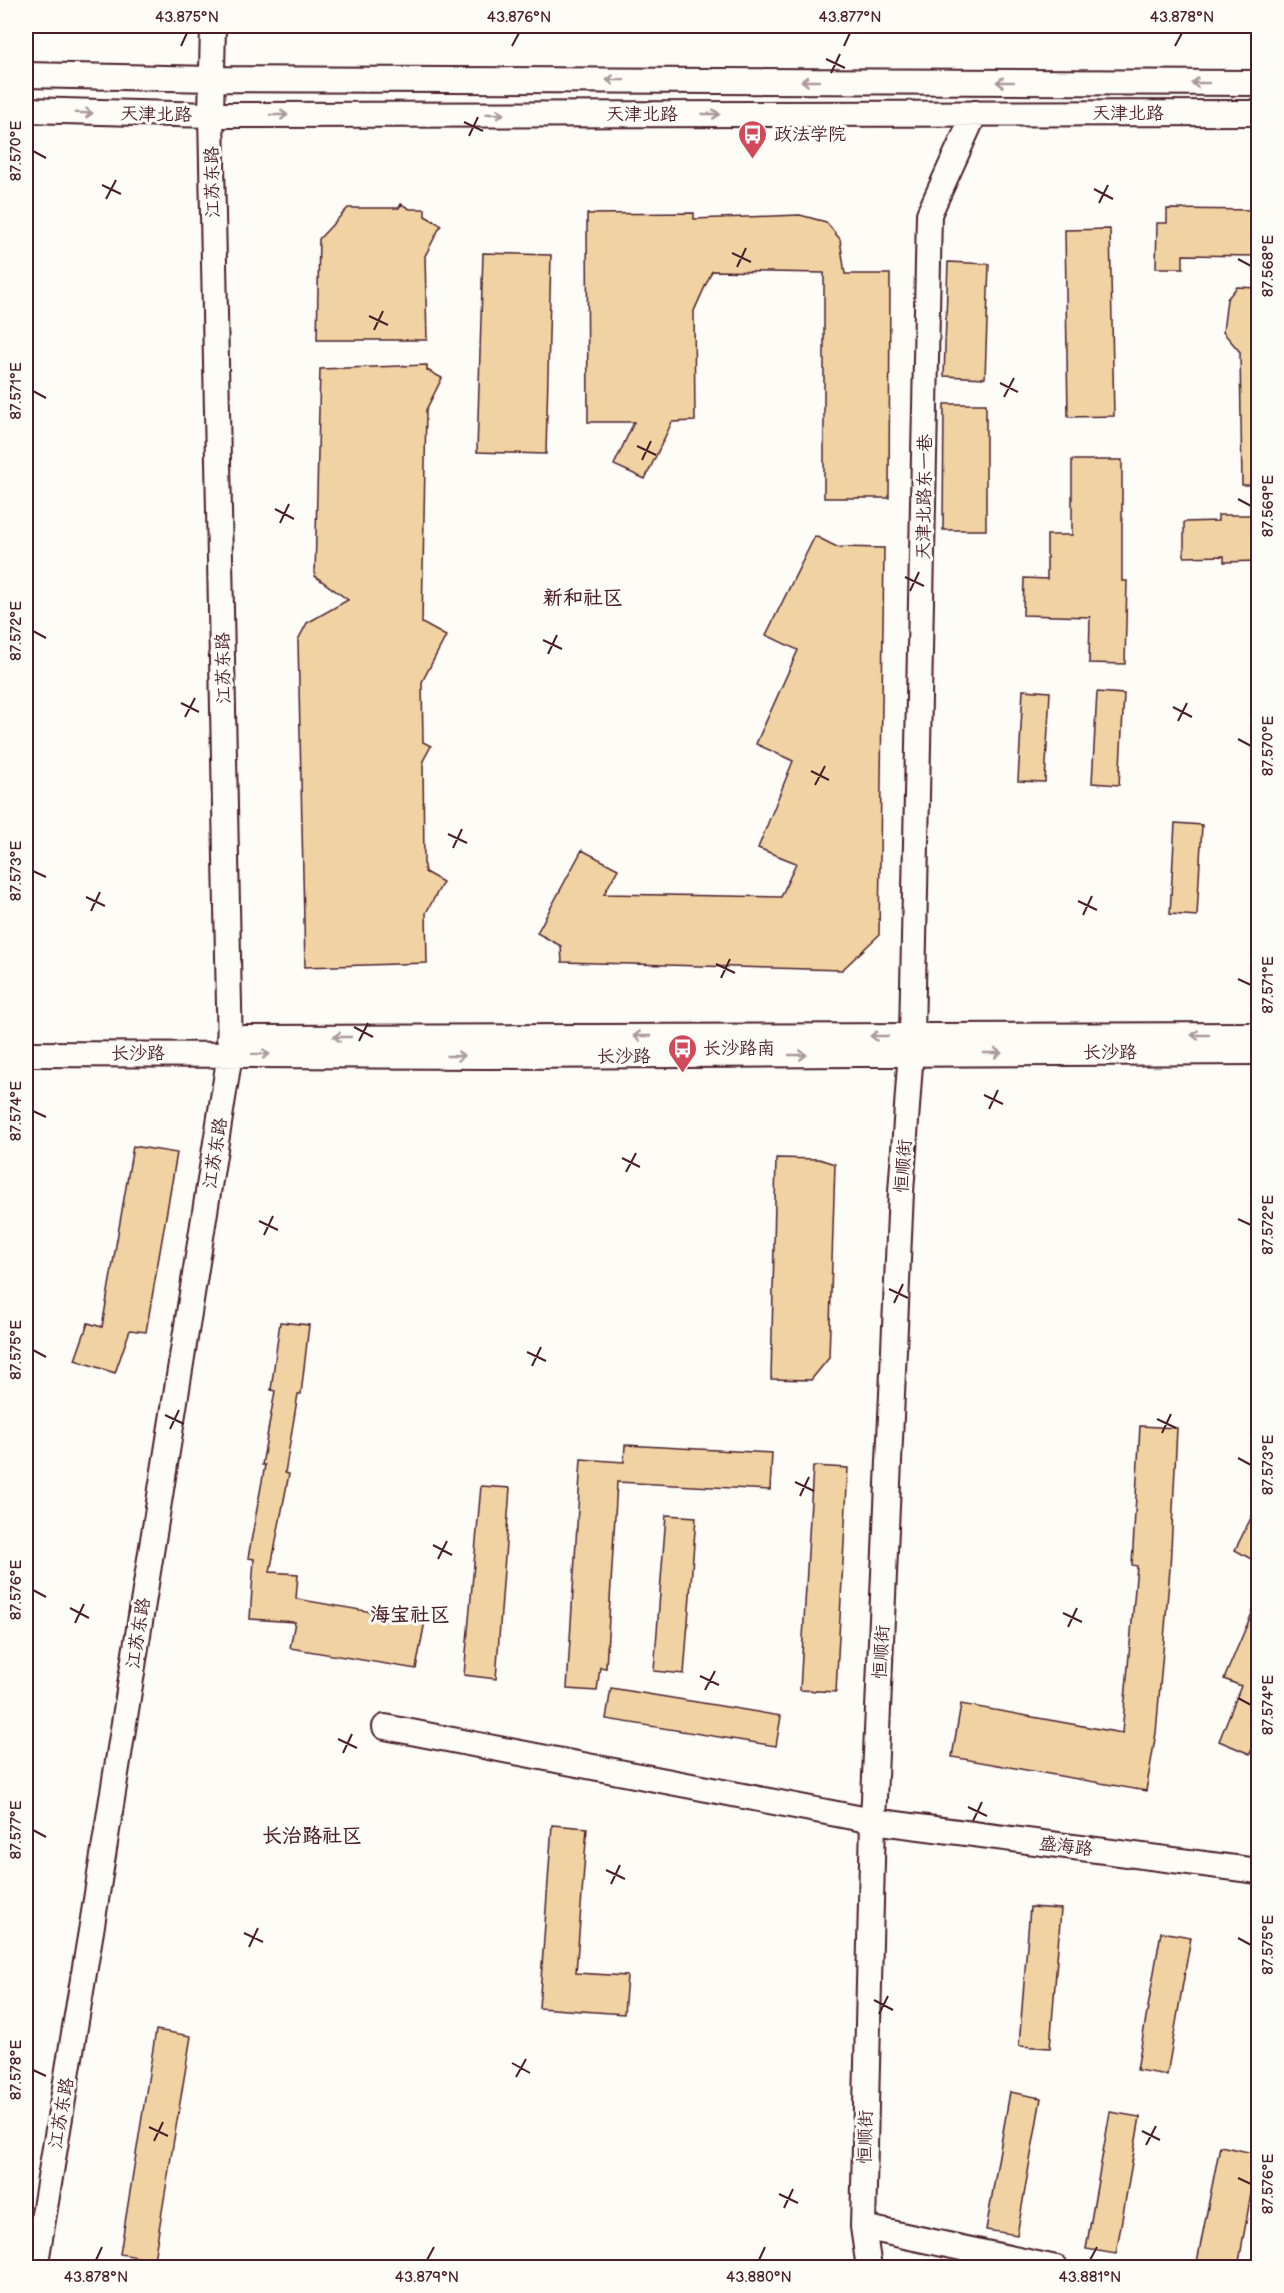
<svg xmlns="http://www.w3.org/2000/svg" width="1284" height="2293" font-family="'Balsamiq Sans','LXGW WenKai TC',sans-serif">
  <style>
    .building { fill: #f0d2a3; stroke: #4a1f2b; stroke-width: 1.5 }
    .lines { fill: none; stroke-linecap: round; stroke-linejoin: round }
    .minor-casing { stroke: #4a1f2b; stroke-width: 28 }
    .minor { stroke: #fdfcf7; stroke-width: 24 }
    .oneway { stroke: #ac999b }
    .ticks { fill: none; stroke: #4a1f2b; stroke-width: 2 }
    .labels { text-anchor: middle; stroke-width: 6; stroke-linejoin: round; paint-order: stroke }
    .street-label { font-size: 18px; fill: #4a1f2b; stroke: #fdfcf7 }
    .poi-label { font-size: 18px; fill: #4a1f2b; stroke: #fdfcf7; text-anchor: start }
    .neighbourhood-label { font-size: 20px; font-weight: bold; fill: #4a1f2b; stroke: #fdfcf7 }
    .neatline { fill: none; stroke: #4a1f2b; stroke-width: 2 }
    .ticks-label { font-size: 15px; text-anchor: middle; fill: #4a1f2b }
  </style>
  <rect width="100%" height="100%" fill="#fdfcf7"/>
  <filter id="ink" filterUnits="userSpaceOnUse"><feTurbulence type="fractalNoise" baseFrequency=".0167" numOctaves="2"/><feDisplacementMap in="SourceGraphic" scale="12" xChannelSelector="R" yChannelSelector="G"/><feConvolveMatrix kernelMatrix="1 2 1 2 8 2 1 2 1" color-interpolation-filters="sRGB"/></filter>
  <g filter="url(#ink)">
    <path class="building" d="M 401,204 L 410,209 L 425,209 L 425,216 L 441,225 L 425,256 L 427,340 L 317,340 L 319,239 L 348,208 L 399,208 Z
      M 1167,209 L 1258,210 L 1258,256 L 1183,255 L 1183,268 L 1156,268 L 1157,223 L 1167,223 Z
      M 694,213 L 694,219 L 800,215 L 826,222 L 840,239 L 845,274 L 890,274 L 889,498 L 824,498 L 824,273 L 712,271 L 694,311 L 695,421 L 672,422 L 645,479 L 614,465 L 634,422 L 588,422 L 587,214 Z
      M 1110,229 L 1114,416 L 1068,417 L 1065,230 Z
      M 483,253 L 551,255 L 546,454 L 477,452 Z
      M 948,262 L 989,264 L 985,378 L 944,376 Z
      M 1237,287 L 1258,288 L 1258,485 L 1242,485 L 1240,352 L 1223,332 L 1227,299 Z
      M 427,365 L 427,370 L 442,378 L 426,410 L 422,623 L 446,636 L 422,682 L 423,742 L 431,746 L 423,761 L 424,866 L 425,872 L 443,882 L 426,913 L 427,963 L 305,967 L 298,640 L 307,623 L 348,600 L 315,576 L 320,369 Z
      M 944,404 L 986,404 L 986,530 L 943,530 Z
      M 1072,460 L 1122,460 L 1122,581 L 1127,581 L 1125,664 L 1089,663 L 1090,617 L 1023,615 L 1024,578 L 1047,579 L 1047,535 L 1072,535 Z
      M 1218,515 L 1258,515 L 1258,561 L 1224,562 L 1224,556 L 1184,557 L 1184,522 L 1218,521 Z
      M 815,536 L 837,547 L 884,548 L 879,935 L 842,970 L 562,962 L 561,946 L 537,933 L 582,850 L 618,869 L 604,894 L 781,897 L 796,863 L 758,848 L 793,761 L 756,744 L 798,650 L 766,635 Z
      M 1023,690 L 1050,692 L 1045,782 L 1018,781 Z
      M 1097,692 L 1124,694 L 1119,785 L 1092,783 Z
      M 1175,823 L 1202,825 L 1197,916 L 1170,914 Z
      M 133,1146 L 177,1153 L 146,1332 L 130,1330 L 115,1373 L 75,1360 L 88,1323 L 102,1327 Z
      M 776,1158 L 819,1159 L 835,1164 L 829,1358 L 811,1380 L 771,1379 Z
      M 280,1322 L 309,1325 L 301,1394 L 298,1394 L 285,1473 L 289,1474 L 270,1572 L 298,1574 L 296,1599 L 425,1621 L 416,1669 L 290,1648 L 295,1622 L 250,1619 L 254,1559 L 248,1558 L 265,1465 L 262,1465 L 275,1391 L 271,1390 Z
      M 1140,1426 L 1177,1428 L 1170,1569 L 1156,1733 L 1146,1791 L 952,1757 L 961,1704 L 1122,1733 L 1137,1566 L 1132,1565 Z
      M 625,1445 L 772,1453 L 770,1490 L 617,1482 L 606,1668 L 600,1667 L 597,1691 L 567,1689 L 581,1459 L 624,1462 Z
      M 813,1466 L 848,1468 L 836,1692 L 800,1690 Z
      M 481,1486 L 510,1488 L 496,1679 L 464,1675 Z
      M 1258,1504 L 1258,1563 L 1235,1550 Z
      M 666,1515 L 696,1517 L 684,1674 L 654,1671 Z
      M 1258,1599 L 1258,1733 L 1250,1754 L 1219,1741 L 1241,1686 L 1224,1679 Z
      M 611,1688 L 781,1716 L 776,1746 L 606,1719 Z
      M 552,1825 L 587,1828 L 576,1973 L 627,1976 L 624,2014 L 539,2008 Z
      M 1030,1907 L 1061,1909 L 1050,2048 L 1019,2046 Z
      M 1161,1932 L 1191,1937 L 1167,2075 L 1137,2070 Z
      M 156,2030 L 191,2036 L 154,2260 L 120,2254 Z
      M 1010,2092 L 1041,2098 L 1017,2235 L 986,2230 Z
      M 1110,2112 L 1140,2117 L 1116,2254 L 1086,2249 Z
      M 1220,2146 L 1258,2154 L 1238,2268 L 1197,2262 Z"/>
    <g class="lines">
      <defs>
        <path id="minor" d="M 26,75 L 213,79 L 1258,83
          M 26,110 L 211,115 L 1258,113
          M 229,1038 L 1258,1035
          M 26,1054 L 489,1056 L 1258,1052
          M 385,1727 L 873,1821 L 1258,1871
          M 863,2227 L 1056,2268
          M 35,2268 L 92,1925 L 230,1054 L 211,115 L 213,26
          M 869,2268 L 863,2227 L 873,1821 L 901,1192 L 912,1036 L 929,214 L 975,113"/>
      </defs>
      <use href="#minor" class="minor-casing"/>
      <use href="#minor" class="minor"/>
    </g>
    <defs><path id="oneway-shaft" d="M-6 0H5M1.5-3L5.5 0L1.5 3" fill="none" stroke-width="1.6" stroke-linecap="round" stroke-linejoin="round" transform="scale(1.5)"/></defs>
    <g class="oneway">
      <use href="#oneway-shaft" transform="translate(615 80) rotate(-180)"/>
      <use href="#oneway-shaft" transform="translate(810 81) rotate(-180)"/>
      <use href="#oneway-shaft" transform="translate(1005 82) rotate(-180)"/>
      <use href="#oneway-shaft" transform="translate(1200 83) rotate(-180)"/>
      <use href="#oneway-shaft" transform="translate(84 113) rotate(2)"/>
      <use href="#oneway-shaft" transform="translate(495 114)"/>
      <use href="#oneway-shaft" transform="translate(711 114)"/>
      <use href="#oneway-shaft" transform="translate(279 115)"/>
      <use href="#oneway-shaft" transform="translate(1200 1035) rotate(-180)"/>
      <use href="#oneway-shaft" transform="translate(642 1036) rotate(180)"/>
      <use href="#oneway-shaft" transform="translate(879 1036) rotate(180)"/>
      <use href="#oneway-shaft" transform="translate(342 1037) rotate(180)"/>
      <use href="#oneway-shaft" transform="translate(993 1053)"/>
      <use href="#oneway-shaft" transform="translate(261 1054) rotate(1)"/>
      <use href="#oneway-shaft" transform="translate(798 1055)"/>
      <use href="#oneway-shaft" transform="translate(456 1056)"/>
    </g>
  </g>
  <path class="ticks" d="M 181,46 L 187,33M 512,46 L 519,33M 844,46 L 850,33M 1175,46 L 1182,33M 826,59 L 845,68M 831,73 L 840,54M 464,122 L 483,131M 469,136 L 478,117M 33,151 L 46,158M 102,185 L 121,194M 1094,189 L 1113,199M 106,199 L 116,180M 1099,203 L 1108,185M 732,253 L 751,262M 1238,259 L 1251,266M 737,267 L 746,248M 369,316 L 388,325M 374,330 L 383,311M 1000,383 L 1018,392M 33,391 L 46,398M 1004,397 L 1014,378M 637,446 L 656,455M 642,460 L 651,441M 1238,499 L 1251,506M 275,509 L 294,519M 280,523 L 289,504M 905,577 L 924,586M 910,591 L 919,572M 33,631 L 46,638M 543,640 L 562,649M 548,654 L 557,635M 181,703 L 199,712M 1173,707 L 1192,717M 185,717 L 195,698M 1178,721 L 1187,703M 1238,739 L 1251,746M 811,771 L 829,780M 815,785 L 825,766M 448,834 L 467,843M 453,848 L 462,829M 33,871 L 46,877M 86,897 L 105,906M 1078,901 L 1097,910M 91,911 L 100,892M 1083,915 L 1092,896M 716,964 L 735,973M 721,978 L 730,959M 1238,979 L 1251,985M 354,1027 L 373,1037M 359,1041 L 368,1023M 984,1095 L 1003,1104M 989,1109 L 998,1090M 33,1111 L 46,1117M 622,1158 L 640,1167M 626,1172 L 636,1153M 1238,1219 L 1251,1225M 259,1221 L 278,1230M 264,1235 L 273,1216M 889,1289 L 908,1298M 894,1303 L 903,1284M 33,1350 L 46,1357M 527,1352 L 546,1361M 532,1366 L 541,1347M 165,1415 L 184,1424M 1157,1419 L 1176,1428M 170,1429 L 179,1410M 1162,1433 L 1171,1414M 1238,1458 L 1251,1465M 795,1482 L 814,1491M 800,1496 L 809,1477M 433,1545 L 452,1555M 438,1559 L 447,1541M 33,1590 L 46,1597M 70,1608 L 89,1618M 1063,1613 L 1082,1622M 75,1623 L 84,1604M 1068,1627 L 1077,1608M 700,1676 L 719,1685M 705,1690 L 715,1671M 1238,1698 L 1251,1705M 338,1739 L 357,1748M 343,1753 L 352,1734M 968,1807 L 987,1816M 973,1821 L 982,1802M 33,1830 L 46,1837M 606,1870 L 625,1879M 611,1884 L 620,1865M 244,1933 L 263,1942M 1238,1938 L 1251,1945M 249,1947 L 258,1928M 874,2000 L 893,2010M 879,2014 L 888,1996M 512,2063 L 530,2073M 33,2070 L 46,2076M 516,2077 L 526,2059M 149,2127 L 168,2136M 1142,2131 L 1160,2140M 154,2141 L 163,2122M 1146,2145 L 1156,2126M 1238,2178 L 1251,2184M 779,2194 L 798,2203M 784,2208 L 793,2189M 96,2260 L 102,2247M 427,2260 L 434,2247M 759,2260 L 765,2247M 1090,2260 L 1097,2247"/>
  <defs>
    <symbol id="bus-pin" viewBox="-11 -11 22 30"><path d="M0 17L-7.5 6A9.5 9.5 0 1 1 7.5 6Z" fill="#d1495b" stroke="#fdfcf7"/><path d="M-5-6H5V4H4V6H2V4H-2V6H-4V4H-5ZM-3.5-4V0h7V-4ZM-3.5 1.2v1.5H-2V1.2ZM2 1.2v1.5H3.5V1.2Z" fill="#fff"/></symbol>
  </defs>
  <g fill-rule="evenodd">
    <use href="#bus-pin" x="736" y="118" width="33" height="45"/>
    <use href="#bus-pin" x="666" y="1032" width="33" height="45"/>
  </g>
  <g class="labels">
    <g class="street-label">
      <text x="1128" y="119">天津北路</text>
      <text transform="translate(156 114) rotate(1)" y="6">天津北路</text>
      <text x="642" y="120">天津北路</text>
      <text transform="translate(212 182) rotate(-91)" y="6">江苏东路</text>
      <text transform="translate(924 497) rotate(-89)" y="6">天津北路东一巷</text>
      <text transform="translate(223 668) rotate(-91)" y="6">江苏东路</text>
      <text x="1110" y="1058">长沙路</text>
      <text x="138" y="1059">长沙路</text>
      <text x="624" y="1062">长沙路</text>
      <text transform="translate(215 1153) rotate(-81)" y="6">江苏东路</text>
      <text transform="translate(903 1166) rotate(-86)" y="6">恒顺街</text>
      <text transform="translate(138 1633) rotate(-81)" y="6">江苏东路</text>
      <text transform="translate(881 1652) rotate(-87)" y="6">恒顺街</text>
      <text transform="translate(1066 1846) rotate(7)" y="6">盛海路</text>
      <text transform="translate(61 2113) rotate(-80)" y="6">江苏东路</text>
      <text transform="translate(865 2137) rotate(-89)" y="6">恒顺街</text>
    </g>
    <g class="poi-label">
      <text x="774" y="140">政法学院</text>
      <text x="703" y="1054">长沙路南</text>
    </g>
    <g class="neighbourhood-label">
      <text x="583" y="604">新和社区</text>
      <text x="410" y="1621">海宝社区</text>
      <text x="312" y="1842">长治路社区</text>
    </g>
  </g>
  <rect width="1284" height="2293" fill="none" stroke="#fdfcf7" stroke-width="66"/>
  <rect x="33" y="33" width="1218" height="2227" class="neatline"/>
  <g class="ticks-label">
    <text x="187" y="22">43.875°N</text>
    <text x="519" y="22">43.876°N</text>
    <text x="850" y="22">43.877°N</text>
    <text x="1182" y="22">43.878°N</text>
    <text transform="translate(16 151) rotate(-90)" y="5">87.570°E</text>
    <text transform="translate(1268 266) rotate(-90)" y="5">87.568°E</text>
    <text transform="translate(16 391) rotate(-90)" y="5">87.571°E</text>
    <text transform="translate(1268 506) rotate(-90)" y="5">87.569°E</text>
    <text transform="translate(16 631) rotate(-90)" y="5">87.572°E</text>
    <text transform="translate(1268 746) rotate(-90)" y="5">87.570°E</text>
    <text transform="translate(16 871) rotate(-90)" y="5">87.573°E</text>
    <text transform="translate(1268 985) rotate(-90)" y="5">87.571°E</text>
    <text transform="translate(16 1111) rotate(-90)" y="5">87.574°E</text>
    <text transform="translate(1268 1225) rotate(-90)" y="5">87.572°E</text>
    <text transform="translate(16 1350) rotate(-90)" y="5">87.575°E</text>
    <text transform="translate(1268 1465) rotate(-90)" y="5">87.573°E</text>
    <text transform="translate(16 1590) rotate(-90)" y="5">87.576°E</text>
    <text transform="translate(1268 1705) rotate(-90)" y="5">87.574°E</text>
    <text transform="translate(16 1830) rotate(-90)" y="5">87.577°E</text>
    <text transform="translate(1268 1945) rotate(-90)" y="5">87.575°E</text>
    <text transform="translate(16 2070) rotate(-90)" y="5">87.578°E</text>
    <text transform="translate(1268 2184) rotate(-90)" y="5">87.576°E</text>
    <text x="96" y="2282">43.878°N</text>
    <text x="427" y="2282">43.879°N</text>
    <text x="759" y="2282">43.880°N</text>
    <text x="1090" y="2282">43.881°N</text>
  </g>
</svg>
